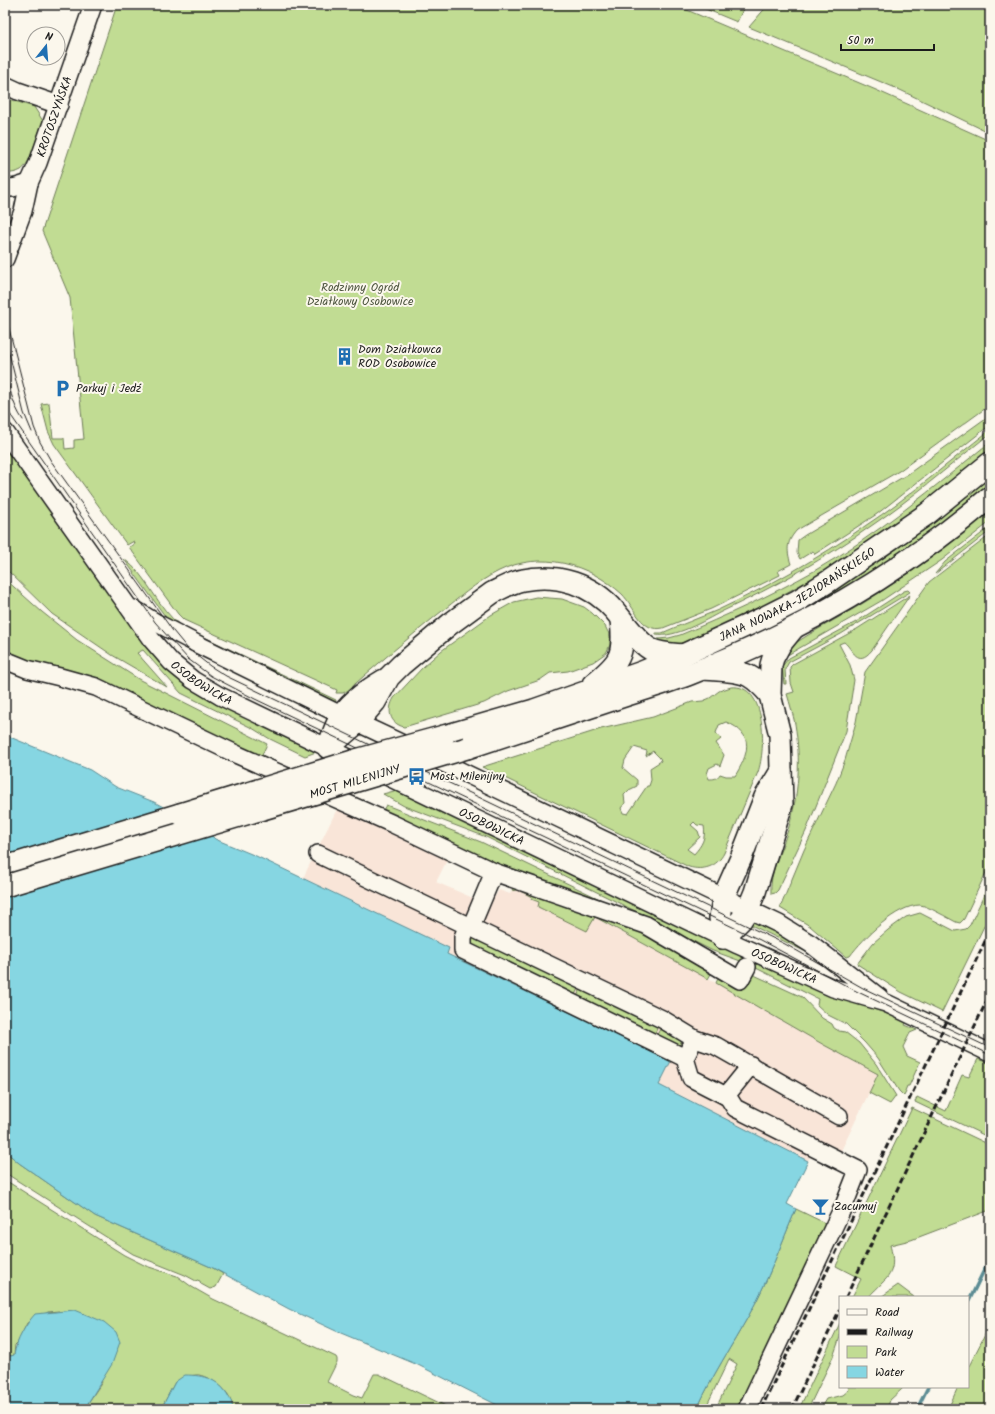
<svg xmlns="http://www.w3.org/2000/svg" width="995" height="1414" font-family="Kalam,sans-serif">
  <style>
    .built { fill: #f9e5d8 }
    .green { fill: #c1dc93; stroke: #6e7c58; fill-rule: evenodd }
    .water { fill: #86d6e2; stroke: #5c8c93 }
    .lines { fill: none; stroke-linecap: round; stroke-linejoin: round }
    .stream { stroke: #5c8c93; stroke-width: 3.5 }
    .minor-casing { stroke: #1c1c1c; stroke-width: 20 }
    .major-casing { stroke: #1c1c1c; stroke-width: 24 }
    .minor { stroke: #fbf7ec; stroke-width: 17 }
    .major { stroke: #fbf7ec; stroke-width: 21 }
    .tram { stroke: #1c1c1c; stroke-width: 1 }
    .rail { stroke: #1c1c1c; stroke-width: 3; stroke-dasharray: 6 3; stroke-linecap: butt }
    .major-bridge-casing { stroke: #1c1c1c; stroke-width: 24; stroke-linecap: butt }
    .major-bridge { stroke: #fbf7ec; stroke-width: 21 }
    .labels { text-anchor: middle; stroke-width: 4; stroke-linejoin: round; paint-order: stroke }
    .street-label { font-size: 12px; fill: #1c1c1c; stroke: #fbf7ec }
    .park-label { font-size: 12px; fill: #4e5640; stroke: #fbf7ec }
    .poi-label { font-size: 12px; fill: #1c1c1c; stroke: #fbf7ec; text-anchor: start }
  </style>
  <rect width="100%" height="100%" fill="#fbf7ec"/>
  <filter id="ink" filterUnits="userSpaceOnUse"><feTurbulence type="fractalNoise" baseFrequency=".025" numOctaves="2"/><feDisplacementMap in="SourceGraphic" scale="8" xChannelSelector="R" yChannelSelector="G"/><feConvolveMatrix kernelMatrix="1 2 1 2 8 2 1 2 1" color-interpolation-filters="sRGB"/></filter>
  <g filter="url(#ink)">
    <path class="built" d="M 338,807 L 448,858 L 436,882 L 489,905 L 499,890 L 510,894 L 512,890 L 515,891 L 516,889 L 532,897 L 531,899 L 539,902 L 587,930 L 594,917 L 716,983 L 824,1045 L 878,1074 L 840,1153 L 813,1152 L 808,1161 L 659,1085 L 671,1061 L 447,954 L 448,948 L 303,878 Z"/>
    <path class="green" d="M 117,5 L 675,5 L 876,90 L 990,141 L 990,405 L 899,471 L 797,530 C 787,541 786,549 791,564 L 778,571 L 780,575 L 711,609 L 663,628 C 641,633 635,607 622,594 C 589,564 541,550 499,571 C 476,582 457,600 437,615 C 406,640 376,665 347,691 L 343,693 L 336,693 L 337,690 L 184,620 L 178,614 L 129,547 L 135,544 L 134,541 L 127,545 L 54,444 L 48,431 L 41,404 L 49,403 L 53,438 L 64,438 L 65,449 L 74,448 L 74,440 L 84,439 L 70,298 L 42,231 Z
      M 696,5 L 745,5 L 737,22 Z
      M 768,5 L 791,5 L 800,8 L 804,5 L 990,5 L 990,133 L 898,89 L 749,27 Z
      M 5,98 L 34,107 L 43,121 C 38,133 31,164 21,170 C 16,173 10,173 5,174 Z
      M 990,415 L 990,425 L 877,514 L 815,554 L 813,551 L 800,559 L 797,553 L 798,540 L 805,535 L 908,474 Z
      M 990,430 L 990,434 L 982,440 C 947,468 912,498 874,524 C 826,558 774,587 721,612 C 704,621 675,638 656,635 L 656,633 L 662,633 C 680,625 699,618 718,610 C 769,586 819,558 865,526 C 909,497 949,462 990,430 Z
      M 990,442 L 990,449 C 954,478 918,508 880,535 C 817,579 750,614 680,644 L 672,646 L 654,644 L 658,639 L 669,638 L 680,635 C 726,616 771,595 814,571 C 877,535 934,487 990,442 Z
      M 5,447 L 100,582 L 103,581 L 150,647 L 319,751 L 305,756 L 270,739 L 252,728 L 181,693 L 143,650 L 137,653 L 167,687 L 112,655 L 52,614 L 5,568 Z
      M 990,474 L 990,483 C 937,529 879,570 817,603 L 817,600 L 884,558 L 932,523 Z
      M 990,511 L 990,522 L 942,560 L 881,601 L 784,657 L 785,650 C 815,629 849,613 879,593 C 918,568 955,541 990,511 Z
      M 990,527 L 990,531 L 935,574 L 945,562 Z
      M 990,535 L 990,864 L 964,919 L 960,923 L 956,922 C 950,919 926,905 920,905 C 897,905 863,938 850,956 L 846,957 L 810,926 L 780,908 L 804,850 L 836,783 L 845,760 L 856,722 L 865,672 L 929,582 Z
      M 124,559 C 148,576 157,608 181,626 L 336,700 L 335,702 L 170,623 Z
      M 5,579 L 42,612 L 77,640 L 140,680 L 267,744 L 262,755 L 280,764 L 5,654 Z
      M 908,590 L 910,592 L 841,634 L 789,662 L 785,669 L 786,684 L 784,684 L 782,666 L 789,658 L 856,622 L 904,591 Z
      M 910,595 L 872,650 C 857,668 853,649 844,642 L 839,644 L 850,665 L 854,680 L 846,731 L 806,831 L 778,890 L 775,893 L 771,894 C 769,872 782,850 788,830 C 799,794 801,760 795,724 C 793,714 790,704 787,694 L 794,692 L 791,683 L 790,667 L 793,664 L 857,629 Z
      M 536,597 L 562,599 L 584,607 L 592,613 L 605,626 L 610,636 L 610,645 L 606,653 L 593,662 L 568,671 L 550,673 L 540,680 L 508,691 L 484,703 L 404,727 C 389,723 387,710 394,698 L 423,667 L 441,651 L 491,615 L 514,602 Z
      M 731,687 C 767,683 766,749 758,772 L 724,853 C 717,867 703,871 689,867 L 482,767 L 601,729 L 653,717 L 692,702 L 703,701 L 710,698 L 719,691 ZM 726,722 C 756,734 748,755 735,776 L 726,776 L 720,774 C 717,779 714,779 709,779 L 707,774 L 709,768 L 717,764 L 720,766 L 724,755 L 716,743 L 721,739 L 716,733 L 719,725 ZM 634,747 L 647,751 L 646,756 L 653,751 L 660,758 L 661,761 L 650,768 L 651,780 L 649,786 L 647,786 L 628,814 L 623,813 L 621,808 L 625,803 L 624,795 L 629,790 L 637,786 L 637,780 L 623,768 L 625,760 ZM 694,822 L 697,825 L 704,826 C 706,838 702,845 694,854 L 687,849 L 700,837 L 698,831 L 691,825 Z
      M 401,789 L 798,982 L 907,1021 L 905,1025 L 917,1030 L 910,1033 L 903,1047 L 907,1056 L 920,1062 L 909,1086 L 907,1086 L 905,1091 L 906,1092 L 904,1096 L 899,1091 L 878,1058 L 865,1043 L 846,1024 L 828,1015 L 817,1005 L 818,999 L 746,963 L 713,951 L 667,928 L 660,922 L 631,909 L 486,837 L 404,806 L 383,794 Z
      M 386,805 L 481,842 L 631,914 L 522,879 L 382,812 Z
      M 990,882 L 990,914 L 942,1012 L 901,992 L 857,964 L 873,943 L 888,930 L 906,917 L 920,913 L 955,931 L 966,929 L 970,925 Z
      M 514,886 L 634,924 L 656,942 L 712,972 L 708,979 L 595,917 L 587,931 L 538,907 L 539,902 L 531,899 L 532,897 L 516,889 L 515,891 L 512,890 Z
      M 748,918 L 771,927 L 808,952 L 806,952 L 745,922 Z
      M 473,933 L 580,984 L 575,995 L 471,945 L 469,940 Z
      M 752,974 L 802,997 L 822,1018 L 832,1024 L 834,1028 L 839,1031 L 845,1032 L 859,1043 L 876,1064 L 896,1096 L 890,1104 L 869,1093 L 878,1074 L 824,1045 L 716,983 L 719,976 L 744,989 Z
      M 583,986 L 659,1024 L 655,1033 L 577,996 Z
      M 662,1025 L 682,1041 L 679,1046 L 657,1035 Z
      M 978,1059 L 990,1064 L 990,1138 L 915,1102 L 917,1097 L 946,1111 L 962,1075 L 969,1077 Z
      M 912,1108 L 990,1145 L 990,1210 L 911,1240 L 890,1245 C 894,1260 895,1272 882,1283 C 878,1288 872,1292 869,1297 L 852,1297 L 861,1279 L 836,1266 Z
      M 5,1151 L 19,1163 L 95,1216 L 213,1268 L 223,1274 L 216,1287 L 210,1289 L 201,1284 L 200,1281 L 197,1280 L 196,1281 L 185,1275 L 133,1254 L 10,1176 L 5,1171 Z
      M 5,1180 L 124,1255 L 146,1266 L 177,1276 L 192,1287 L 213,1299 L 336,1357 L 337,1359 L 337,1362 L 327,1382 L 353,1395 L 362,1398 L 374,1374 L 379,1374 L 452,1409 L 232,1409 C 234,1393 213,1378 199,1375 C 192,1374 182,1380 175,1382 L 161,1409 L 98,1409 L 88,1403 L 102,1382 L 59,1311 L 48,1312 L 27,1323 L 18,1342 L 15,1345 L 14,1355 L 11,1356 L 5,1353 Z
      M 796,1209 L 831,1226 L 742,1409 L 728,1409 L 718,1404 L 737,1364 L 729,1359 L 705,1409 L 697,1409 C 712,1376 731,1347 749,1315 C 768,1281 781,1244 796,1209 Z
      M 898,1285 L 914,1297 L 881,1297 Z
      M 840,1323 L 840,1337 L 833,1357 L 808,1409 L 799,1409 Z
      M 990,1325 L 990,1409 L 948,1409 L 958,1387 L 968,1387 L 968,1368 Z
      M 848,1387 L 902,1387 L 902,1389 L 890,1400 L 887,1409 L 820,1409 L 826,1399 L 843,1395 L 849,1390 Z"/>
    <path class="water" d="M 5,735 L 90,770 L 116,787 L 154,802 L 203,828 L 215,839 L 256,856 L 449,948 L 447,954 L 671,1061 L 659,1085 L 808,1161 L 787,1204 L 796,1209 C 781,1244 768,1281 749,1315 C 731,1347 712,1376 697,1409 L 505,1409 L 418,1365 L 336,1331 L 289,1309 L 213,1268 L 95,1216 L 19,1163 L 5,1151 Z
      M 75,1310 L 104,1322 L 116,1332 L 120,1342 L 112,1364 L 88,1403 L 99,1409 L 5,1409 L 5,1353 L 11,1356 L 14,1355 C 16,1341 26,1324 35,1314 Z
      M 185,1375 C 204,1375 219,1379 229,1397 C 231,1401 233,1404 232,1409 L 161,1409 L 175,1382 Z"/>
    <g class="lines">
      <path class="stream" d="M 968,1303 L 990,1258
        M 917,1409 L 928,1387"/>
      <defs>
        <g id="minor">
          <path d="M 5,85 L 18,91 L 59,105"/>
          <path d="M 5,187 L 13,188 L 29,183"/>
          <path id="s1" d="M 5,259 L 23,211 L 29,183 L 38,163 L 93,5"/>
          <path id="s2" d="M 5,432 L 151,639 L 171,662 L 193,680 L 220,696 L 738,945 L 833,988 L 886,1003 L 990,1053"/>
          <path d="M 134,609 L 155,622 L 201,646 L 341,715 L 450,766 L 779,924 L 811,944 L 880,998"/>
          <path d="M 5,660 L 27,669 L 60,677 L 96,687 L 238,755 L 393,824 L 494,872 L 646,925 L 740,980 L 747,967"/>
          <path d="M 318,854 L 662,1019 L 695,1039 L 716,1046 L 839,1116"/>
          <path d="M 468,925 L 463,937 L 463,950 L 685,1058 L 690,1048"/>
          <path d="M 471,927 L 494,872"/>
          <path d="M 685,1058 L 691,1078 L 728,1097 L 735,1108 L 858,1170 L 845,1203 L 747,1409"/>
          <path d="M 726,1096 L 751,1065"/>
        </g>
        <g id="major">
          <path d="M 703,669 C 716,670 738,670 749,676 C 758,681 764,688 770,695"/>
          <path d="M 593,684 C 620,662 625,656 621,620"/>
          <path id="s3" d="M 444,736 L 534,710 L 642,672 L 683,655 L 763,618 L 797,601 L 829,581 L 927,514 L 990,463"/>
          <path d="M 329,744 C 333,735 336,723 342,715 C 352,700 369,689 384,680"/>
          <path d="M 328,748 L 357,723 L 375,702 L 389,677 L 401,665 L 450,624 L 492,593 C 502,588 512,582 523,580 C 557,573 592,584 615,611 C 624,622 638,642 650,649 C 660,654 672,654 683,655"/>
          <path d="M 467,748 C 520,730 574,713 627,695 C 648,688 669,682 690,674 C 799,632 901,573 990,497"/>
          <path d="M 5,867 L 180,814"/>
          <path d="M 723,938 L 741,920 L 748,909 L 755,892 L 782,804 L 780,735 L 770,695 L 771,665 L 773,658 L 780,645 L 793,629"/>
          <path d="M 723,938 L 720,918 L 723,898 L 741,858 L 765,797 L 781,771"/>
        </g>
      </defs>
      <use href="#minor" class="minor-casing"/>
      <use href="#major" class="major-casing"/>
      <use href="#minor" class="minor"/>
      <use href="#major" class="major"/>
      <path class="tram" d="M 5,313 L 34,427 L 40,442 L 51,461 L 173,631 L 187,648 L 210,666 L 226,676 L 785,944 L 863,988 L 990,1048
        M 5,337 L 24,413 L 32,432
        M 5,368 C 9,386 12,404 23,420
        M 5,407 L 155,622 L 170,639 L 188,659 L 211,676 L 255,699 L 760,940 L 858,992 L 990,1055"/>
      <path class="rail" d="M 846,1297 L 990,994
        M 761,1409 L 990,931
        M 792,1409 L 840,1309"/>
      <defs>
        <g id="major-bridge">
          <path d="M 180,814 L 356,760 L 444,736"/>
          <path id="s4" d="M 5,886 L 467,748"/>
        </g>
      </defs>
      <use href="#major-bridge" class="major-bridge-casing"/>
      <use href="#major-bridge" class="major-bridge"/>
    </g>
  </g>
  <defs>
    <symbol id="building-bare" viewBox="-9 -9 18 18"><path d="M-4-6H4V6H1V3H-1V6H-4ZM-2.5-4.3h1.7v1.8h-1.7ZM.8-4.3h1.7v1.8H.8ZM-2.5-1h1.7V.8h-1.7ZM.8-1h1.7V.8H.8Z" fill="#1f6fb2" stroke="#fbf7ec" stroke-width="2.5" paint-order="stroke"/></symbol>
    <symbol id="parking-bare" viewBox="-9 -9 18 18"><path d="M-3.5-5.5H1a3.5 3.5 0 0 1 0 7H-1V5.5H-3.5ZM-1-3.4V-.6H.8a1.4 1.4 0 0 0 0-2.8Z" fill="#1f6fb2" stroke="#fbf7ec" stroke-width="2.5" paint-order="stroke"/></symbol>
    <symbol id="bus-bare" viewBox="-9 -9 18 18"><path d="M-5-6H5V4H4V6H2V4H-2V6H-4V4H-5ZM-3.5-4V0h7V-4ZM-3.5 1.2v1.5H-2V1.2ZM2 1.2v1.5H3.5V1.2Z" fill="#1f6fb2" stroke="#fbf7ec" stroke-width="2.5" paint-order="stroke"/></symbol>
    <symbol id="bar-bare" viewBox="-9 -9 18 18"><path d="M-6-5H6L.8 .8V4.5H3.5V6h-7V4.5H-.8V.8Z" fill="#1f6fb2" stroke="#fbf7ec" stroke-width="2.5" paint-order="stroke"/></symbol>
  </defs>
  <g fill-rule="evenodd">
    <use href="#building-bare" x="332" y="344" width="25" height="25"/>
    <use href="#parking-bare" x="50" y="376" width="25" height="25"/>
    <use href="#bus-bare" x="404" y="764" width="25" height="25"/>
    <use href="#bar-bare" x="808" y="1194" width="25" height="25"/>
  </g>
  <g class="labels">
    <g class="street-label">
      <text dy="4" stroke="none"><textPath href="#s1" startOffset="151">KROTOSZYŃSKA</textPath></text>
      <text dy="4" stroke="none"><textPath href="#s3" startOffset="382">JANA NOWAKA-JEZIORAŃSKIEGO</textPath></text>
      <text dy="4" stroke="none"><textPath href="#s2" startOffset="321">OSOBOWICKA</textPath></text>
      <text dy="4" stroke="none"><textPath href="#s4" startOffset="365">MOST MILENIJNY</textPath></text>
      <text dy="4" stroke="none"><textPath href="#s2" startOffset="645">OSOBOWICKA</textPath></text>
      <text dy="4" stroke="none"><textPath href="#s2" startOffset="969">OSOBOWICKA</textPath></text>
    </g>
    <g class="park-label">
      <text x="360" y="291">Rodzinny Ogród<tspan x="360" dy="14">Działkowy Osobowice</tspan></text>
    </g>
    <g class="poi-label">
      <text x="358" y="353">Dom Działkowca<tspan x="358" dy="14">ROD Osobowice</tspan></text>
      <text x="76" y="392">Parkuj i Jedź</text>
      <text x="430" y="780">Most Milenijny</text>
      <text x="834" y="1210">Zacumuj</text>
    </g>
  </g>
  <rect width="995" height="1414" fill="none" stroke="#fbf7ec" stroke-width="20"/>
  <rect x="10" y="10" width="975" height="1394" fill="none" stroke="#1c1c1c" stroke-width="1.5" filter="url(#ink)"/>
  <rect x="839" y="1296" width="130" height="92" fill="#fbf7ec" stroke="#a29f99"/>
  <rect x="847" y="1309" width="20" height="6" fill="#fbf7ec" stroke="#a29f99"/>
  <text x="875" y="1316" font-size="12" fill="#1c1c1c">Road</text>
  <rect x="847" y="1329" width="20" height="6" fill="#1c1c1c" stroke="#a29f99"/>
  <text x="875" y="1336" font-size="12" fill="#1c1c1c">Railway</text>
  <rect x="847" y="1346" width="20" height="12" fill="#c1dc93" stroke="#a29f99"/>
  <text x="875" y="1356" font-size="12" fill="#1c1c1c">Park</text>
  <rect x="847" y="1366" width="20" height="12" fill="#86d6e2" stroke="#a29f99"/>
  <text x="875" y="1376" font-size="12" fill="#1c1c1c">Water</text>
  <g transform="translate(46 46) rotate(17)"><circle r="19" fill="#fbf7ec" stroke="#a29f99"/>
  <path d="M0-3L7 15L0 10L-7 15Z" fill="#1f6fb2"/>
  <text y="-6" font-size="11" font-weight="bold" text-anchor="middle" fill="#1c1c1c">N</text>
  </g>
  <path d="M841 44v6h93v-6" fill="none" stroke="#1c1c1c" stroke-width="2"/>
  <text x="847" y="44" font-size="12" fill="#1c1c1c" stroke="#fbf7ec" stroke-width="3" paint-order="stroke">50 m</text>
</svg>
